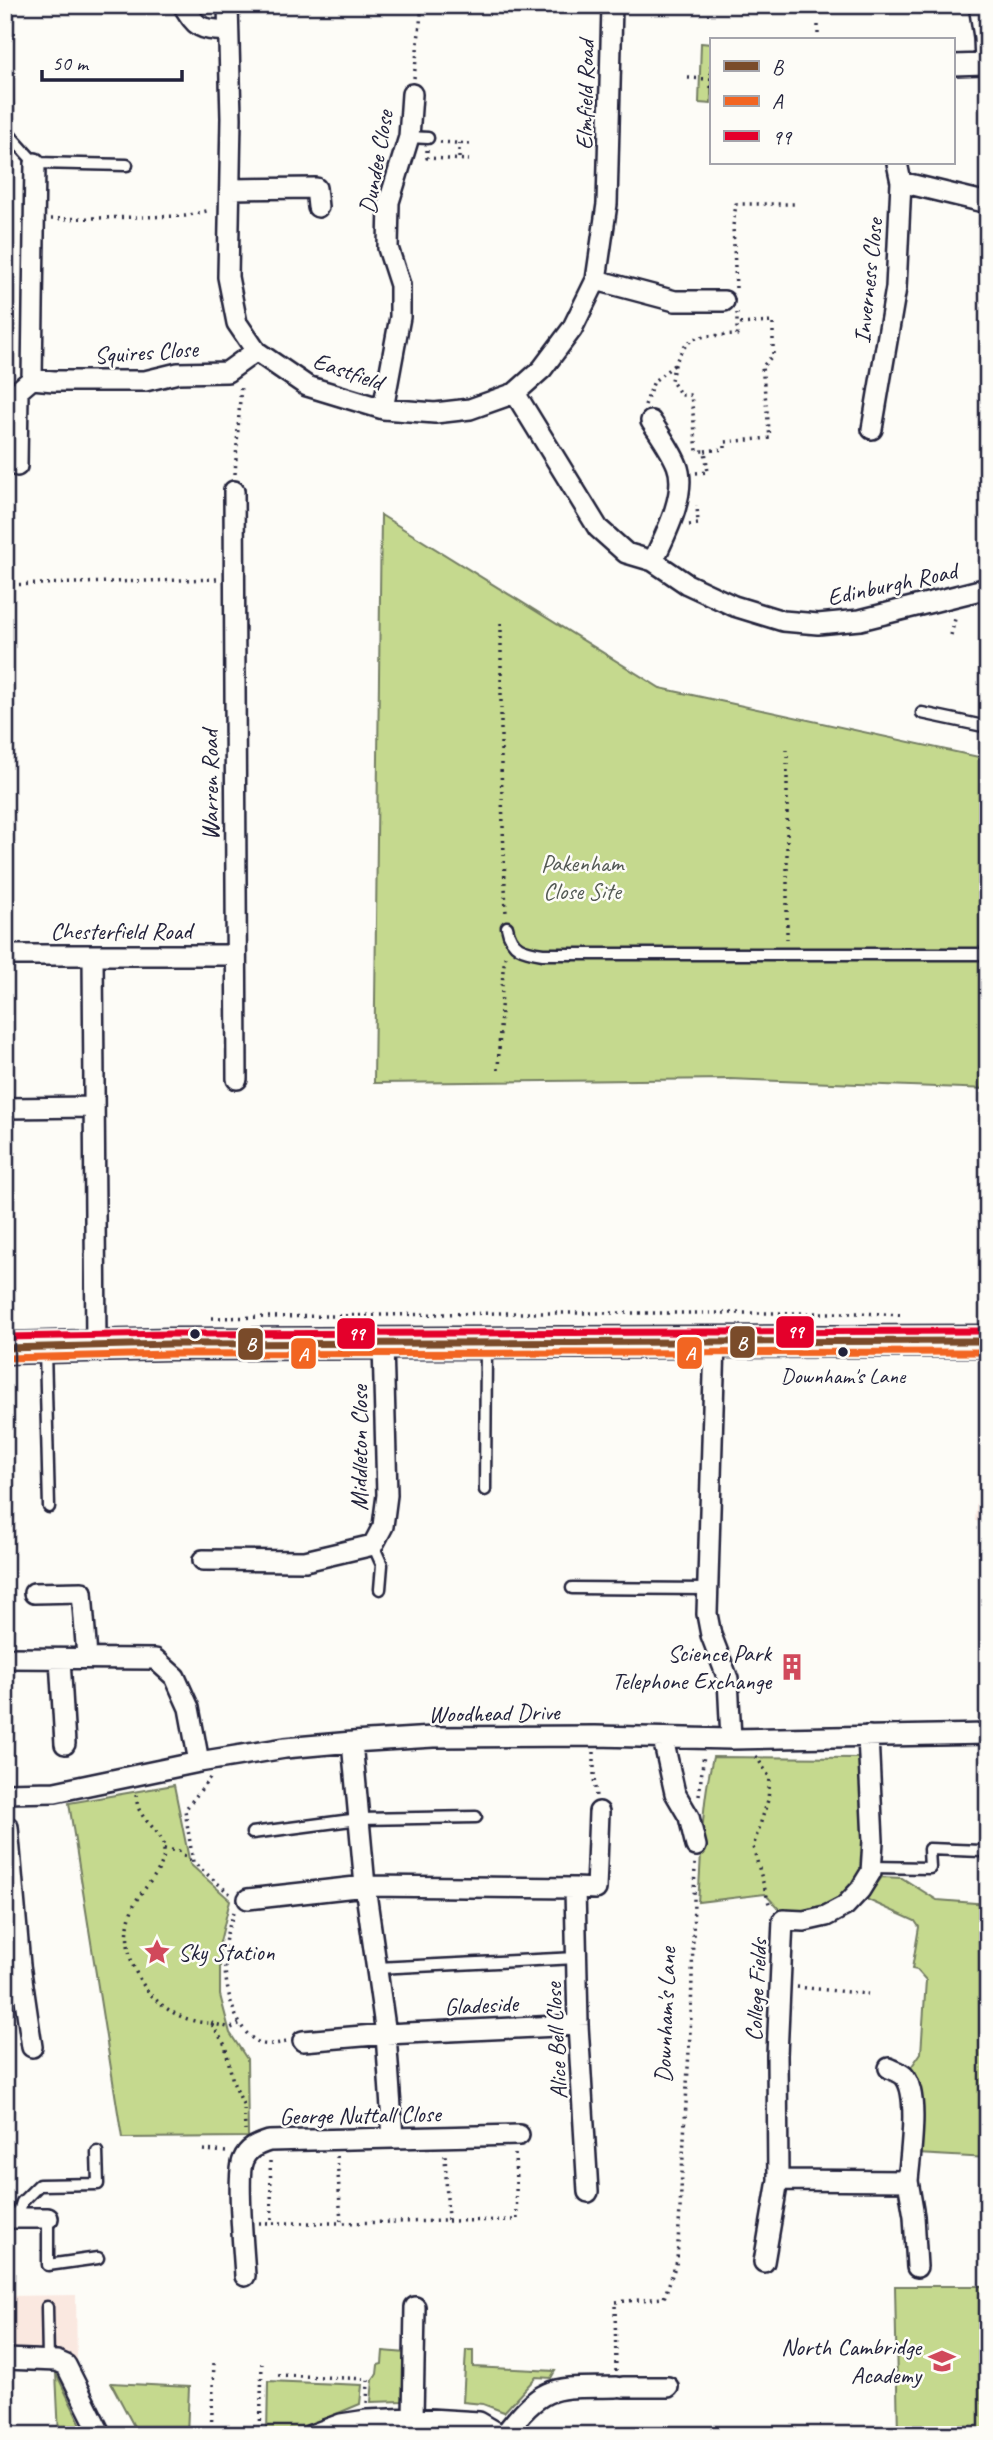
<svg xmlns="http://www.w3.org/2000/svg" width="993" height="2440" font-family="Caveat,sans-serif">
  <style>
    .built { fill: #fae8e0 }
    .green { fill: #c5d98e; stroke: #747e64; stroke-width: 2 }
    .lines { fill: none; stroke-linecap: round; stroke-linejoin: round }
    .lane-casing { stroke: #22223b; stroke-width: 15 }
    .street-casing { stroke: #22223b; stroke-width: 24 }
    .primary-casing { stroke: #22223b; stroke-width: 35 }
    .path { stroke: #22223b; stroke-width: 3.5; stroke-dasharray: 2 5; stroke-linecap: butt }
    .lane { stroke: #fdfcf7; stroke-width: 10 }
    .street { stroke: #fdfcf7; stroke-width: 19 }
    .primary { stroke: #fdfcf7; stroke-width: 30 }
    .bus-1-casing { stroke: #fdfcf7; stroke-width: 12 }
    .bus-2-casing { stroke: #fdfcf7; stroke-width: 12 }
    .bus-3-casing { stroke: #fdfcf7; stroke-width: 12 }
    .bus-1 { stroke: #7a4b2a; stroke-width: 7 }
    .bus-2 { stroke: #f26522; stroke-width: 7 }
    .bus-3 { stroke: #e4002b; stroke-width: 7 }
    .bus-dot { fill: #22223b; stroke: #fdfcf7; stroke-width: 2.5 }
    .labels { text-anchor: middle; stroke-width: 5; stroke-linejoin: round; paint-order: stroke }
    .bus-label { font-size: 22px; fill: #22223b; stroke: #fdfcf7 }
    .street-label { font-size: 24px; fill: #22223b; stroke: #fdfcf7 }
    .park-label { font-size: 24px; fill: #535954; stroke: #fdfcf7 }
    .poi-label { font-size: 24px; fill: #22223b; stroke: #fdfcf7; text-anchor: end }
    .line-badge { stroke: #fdfcf7; stroke-width: 2.5 }
    .badge-label { font-size: 19px; text-anchor: middle; font-weight: bold; fill: #fff }
  </style>
  <rect width="100%" height="100%" fill="#fdfcf7"/>
  <filter id="ink" filterUnits="userSpaceOnUse"><feTurbulence type="fractalNoise" baseFrequency=".0143" numOctaves="2"/><feDisplacementMap in="SourceGraphic" scale="14" xChannelSelector="R" yChannelSelector="G"/><feConvolveMatrix kernelMatrix="1 2 1 2 8 2 1 2 1" color-interpolation-filters="sRGB"/></filter>
  <g filter="url(#ink)">
    <path class="built" d="M 986,1364 L 988,1364 L 988,1522 L 975,1521 Z
      M 76,2295 L 77,2364 L 5,2367 L 5,2296 Z"/>
    <path class="green" d="M 701,43 L 711,44 L 711,104 L 699,103 Z
      M 381,515 L 660,688 L 988,759 L 988,1089 L 730,1079 L 374,1083 Z
      M 713,1757 L 860,1758 L 863,1869 L 851,1888 L 830,1903 L 805,1910 L 780,1910 L 765,1894 L 698,1902 C 702,1853 701,1804 713,1757 Z
      M 174,1785 L 190,1864 L 230,1900 L 220,1942 L 220,1995 L 230,2033 L 247,2059 L 248,2137 L 122,2138 L 69,1803 Z
      M 882,1877 L 902,1878 L 937,1900 L 988,1904 L 988,2158 L 917,2154 L 907,2073 L 921,2053 L 926,1980 L 917,1970 L 912,1969 L 919,1927 L 915,1921 L 866,1899 Z
      M 895,2286 L 988,2286 L 988,2435 L 898,2435 Z
      M 466,2350 L 473,2350 L 473,2367 L 555,2371 L 551,2378 L 536,2377 L 504,2412 L 483,2404 L 463,2402 Z
      M 383,2351 L 406,2353 L 404,2401 L 371,2402 L 373,2380 L 377,2374 L 378,2365 L 382,2364 Z
      M 56,2373 L 86,2435 L 59,2435 Z
      M 268,2381 L 362,2385 L 360,2404 L 286,2435 L 267,2435 Z
      M 111,2383 L 189,2387 L 187,2435 L 127,2435 L 136,2430 Z"/>
    <g class="lines">
      <defs>
        <path id="lane" d="M 6,89 L 8,133 L 35,163 L 127,165
          M 409,137 L 428,138
          M 922,713 L 988,727
          M 507,927 C 511,949 524,951 543,954 L 988,954
          M 45,1350 L 49,1507
          M 485,1490 L 486,1347
          M 373,1545 L 382,1565 L 380,1589
          M 572,1588 L 709,1589
          M 252,1833 L 359,1819 L 476,1817
          M 872,1867 L 930,1868 L 929,1849 L 981,1851
          M 377,1968 L 577,1958
          M 17,2218 L 22,2202 L 39,2185 L 98,2184 L 97,2152
          M 48,2218 L 48,2265 L 98,2258
          M 47,2307 L 48,2361"/>
        <path id="street" d="M 183,5 C 198,30 200,29 228,31
          M 228,5 L 231,118 L 228,277 L 237,323 L 256,351 L 307,386 L 383,409 L 435,413 L 470,409 L 515,393 L 542,369 L 572,329 L 596,280 L 607,204 L 612,5
          M 953,65 L 985,64 L 984,37 L 979,5
          M 901,182 L 988,203
          M 231,189 L 316,188 L 318,207
          M 596,280 L 675,301 L 724,301
          M 32,379 L 54,381 L 145,381 L 178,373 L 227,372 L 256,351
          M 515,393 L 598,528 L 626,553 L 653,561 L 687,584 L 734,606 L 783,621 L 818,624 L 860,620 L 988,588
          M 383,409 L 400,317 L 400,285 L 388,248 L 389,202 L 409,137 L 412,94
          M 651,421 C 660,435 671,450 677,465 C 688,492 665,536 653,561
          M 872,429 L 896,288 L 901,182 L 897,163
          M 17,466 L 18,391 L 32,379 L 35,163
          M 234,491 L 237,1079
          M 5,955 L 236,955
          M 93,956 L 96,1346
          M 5,1108 L 94,1107
          M 715,1341 L 707,1614 L 711,1635 L 728,1679 L 731,1739
          M 203,1560 L 305,1561 L 373,1545 L 383,1526 L 387,1495 L 383,1344
          M 34,1593 L 82,1592 L 87,1657
          M 5,1658 L 155,1659 L 175,1677 L 189,1708 L 199,1762
          M 60,1659 L 65,1744
          M 663,1739 L 675,1793 L 689,1817 L 696,1846
          M 352,1742 L 365,1886 L 386,2034 L 393,2138
          M 5,1793 L 55,1792 L 199,1762 L 285,1748 L 352,1742 L 433,1737 L 595,1736 L 731,1739 L 988,1734
          M 8,1827 L 20,1965 L 32,2047
          M 575,1888 L 596,1889 L 599,1812
          M 248,1899 L 365,1886 L 575,1888 L 578,2025 L 588,2192
          M 303,2041 L 386,2034 L 578,2025
          M 778,2180 L 908,2181 C 910,2156 920,2094 904,2076 C 900,2072 893,2070 889,2068
          M 908,2181 L 914,2216 L 917,2267
          M 5,2218 L 48,2218
          M 764,2262 L 778,2180 L 777,2055 L 783,1920 L 804,1921 L 826,1916 L 845,1906 L 860,1890 L 871,1872 L 873,1841 L 868,1736
          M 245,2276 C 244,2254 236,2176 243,2160 C 248,2148 257,2145 269,2141 L 519,2135
          M 5,2359 L 57,2361 L 66,2365 L 101,2435
          M 623,2387 L 668,2387
          M 413,2418 L 415,2307
          M 311,2435 L 341,2424 L 367,2420 L 413,2418 L 479,2422 L 501,2435
          M 504,2435 C 545,2382 553,2388 616,2387"/>
        <path id="primary" d="M 5,1348 L 170,1344 L 988,1341"/>
      </defs>
      <use href="#lane" class="lane-casing"/>
      <use href="#street" class="street-casing"/>
      <use href="#primary" class="primary-casing"/>
      <path class="path" d="M 818,25 L 818,40
        M 711,65 L 711,90
        M 414,78 L 422,5
        M 688,78 L 710,79
        M 440,142 L 471,144
        M 427,150 L 427,158 L 469,160
        M 459,158 L 459,143
        M 51,219 L 185,216 L 211,210
        M 736,288 L 733,226 L 736,204 L 796,204
        M 645,405 L 654,381 L 674,365
        M 705,451 L 725,449 L 725,442 L 770,438 L 762,367 L 773,355 L 773,322 L 737,324
        M 696,473 L 708,472 L 705,451 L 697,451 L 691,395 L 681,395 L 671,380 C 674,365 681,343 697,338 C 709,334 725,336 737,335 L 737,313
        M 235,474 L 241,384
        M 689,525 L 698,524 L 697,505
        M 5,585 L 218,579
        M 501,623 L 501,766 L 506,915
        M 951,635 L 956,615
        M 787,749 L 787,939
        M 498,1070 L 503,970 L 506,953
        M 212,1318 L 500,1313 L 860,1313 L 904,1315
        M 594,1752 L 594,1778 L 596,1797
        M 756,1756 L 770,1778 L 768,1800 L 753,1847 L 770,1907
        M 210,1778 L 185,1810 L 193,1862 L 230,1894
        M 136,1795 C 137,1800 137,1807 140,1811 C 147,1826 164,1832 164,1851 C 164,1873 141,1888 133,1907 C 112,1959 154,2022 211,2023 L 225,2045 L 233,2082 L 244,2106 L 245,2131
        M 699,1795 L 704,1754
        M 164,1849 L 179,1851 L 191,1861
        M 234,1912 C 231,1922 226,1933 225,1944 C 222,1972 230,2030 260,2043 C 267,2046 279,2043 287,2042
        M 797,1987 L 868,1994
        M 211,2023 L 231,2028 L 239,2024
        M 203,2150 L 227,2152
        M 337,2156 L 341,2223 L 448,2221 L 445,2154
        M 270,2161 L 272,2222
        M 448,2221 L 517,2220 L 515,2152
        M 259,2223 L 341,2223
        M 616,2371 L 615,2302 L 664,2298 L 677,2261 L 691,2015 L 695,1862
        M 278,2375 L 368,2379 L 367,2404
        M 211,2435 L 214,2363
        M 260,2435 L 262,2362"/>
      <use href="#lane" class="lane"/>
      <use href="#street" class="street"/>
      <use href="#primary" class="primary"/>
      <defs>
        <path id="bus-1" d="M 5,1348 L 170,1344 L 988,1341"/>
        <path id="bus-2" d="M 5,1358 L 170,1354 L 988,1352"/>
        <path id="bus-3" d="M 5,1337 L 170,1334 L 988,1331"/>
      </defs>
      <use href="#bus-1" class="bus-1-casing"/>
      <use href="#bus-2" class="bus-2-casing"/>
      <use href="#bus-3" class="bus-3-casing"/>
      <use href="#bus-1" class="bus-1"/>
      <use href="#bus-2" class="bus-2"/>
      <use href="#bus-3" class="bus-3"/>
    </g>
  </g>
  <defs>
    <symbol id="building-bare" viewBox="-9 -9 18 18"><path d="M-4-6H4V6H1V3H-1V6H-4ZM-2.5-4.3h1.7v1.8h-1.7ZM.8-4.3h1.7v1.8H.8ZM-2.5-1h1.7V.8h-1.7ZM.8-1h1.7V.8H.8Z" fill="#d1495b" stroke="#fdfcf7" stroke-width="2.5" paint-order="stroke"/></symbol>
    <symbol id="sight-bare" viewBox="-9 -9 18 18"><path d="M0-6L1.8-2.2L6-1.7L2.9 1.2L3.7 5.4L0 3.3L-3.7 5.4L-2.9 1.2L-6-1.7L-1.8-2.2Z" fill="#d1495b" stroke="#fdfcf7" stroke-width="2.5" paint-order="stroke"/></symbol>
    <symbol id="school-bare" viewBox="-9 -9 18 18"><path d="M0-5L7-2L0 1L-7-2ZM-4 1L0 2.5L4 1V4Q0 6-4 4Z" fill="#d1495b" stroke="#fdfcf7" stroke-width="2.5" paint-order="stroke"/></symbol>
  </defs>
  <g fill-rule="evenodd">
    <use href="#building-bare" x="773" y="1648" width="38" height="38"/>
    <use href="#sight-bare" x="138" y="1933" width="38" height="38"/>
    <use href="#school-bare" x="923" y="2342" width="38" height="38"/>
  </g>
  <g class="bus-dot">
    <circle cx="195" cy="1334" r="6"/>
    <circle cx="843" cy="1352" r="6"/>
  </g>
  <g class="labels">
    <g class="bus-label">
      <text x="843" y="1383">Downham's Lane</text>
    </g>
    <g class="street-label">
      <text transform="translate(585 95) rotate(-89)" y="8">Elmfield Road</text>
      <text transform="translate(376 162) rotate(-80)" y="8">Dundee Close</text>
      <text transform="translate(868 281) rotate(-84)" y="8">Inverness Close</text>
      <text transform="translate(146 352) rotate(-4)" y="8">Squires Close</text>
      <text transform="translate(348 371) rotate(19)" y="8">Eastfield</text>
      <text transform="translate(892 584) rotate(-12)" y="8">Edinburgh Road</text>
      <text transform="translate(210 785) rotate(-90)" y="8">Warren Road</text>
      <text x="121" y="939">Chesterfield Road</text>
      <text transform="translate(359 1448) rotate(-90)" y="8">Middleton Close</text>
      <text transform="translate(494 1713) rotate(-1)" y="8">Woodhead Drive</text>
      <text transform="translate(756 1990) rotate(-87)" y="8">College Fields</text>
      <text transform="translate(481 2005) rotate(-3)" y="8">Gladeside</text>
      <text transform="translate(665 2015) rotate(-88)" y="8">Downham's Lane</text>
      <text transform="translate(556 2041) rotate(-93)" y="8">Alice Bell Close</text>
      <text transform="translate(360 2115) rotate(-1)" y="8">George Nuttall Close</text>
    </g>
    <g class="park-label">
      <text x="582" y="871">Pakenham<tspan x="582" dy="28">Close Site</tspan></text>
    </g>
    <g class="poi-label">
      <text x="771" y="1661">Science Park<tspan x="771" dy="28">Telephone Exchange</tspan></text>
      <text x="178" y="1960" text-anchor="start">Sky Station</text>
      <text x="921" y="2355">North Cambridge<tspan x="921" dy="28">Academy</tspan></text>
    </g>
  </g>
  <g class="line-badge">
    <rect x="775" y="1315" width="40" height="34" rx="7" fill="#e4002b"/>
    <rect x="336" y="1317" width="40" height="33" rx="7" fill="#e4002b"/>
    <rect x="729" y="1325" width="27" height="34" rx="7" fill="#7a4b2a"/>
    <rect x="237" y="1327" width="27" height="34" rx="7" fill="#7a4b2a"/>
    <rect x="676" y="1336" width="27" height="34" rx="7" fill="#f26522"/>
    <rect x="290" y="1337" width="27" height="33" rx="7" fill="#f26522"/>
  </g>
  <g class="badge-label">
    <text x="795" y="1338">99</text>
    <text x="356" y="1340">99</text>
    <text x="742" y="1349">B</text>
    <text x="251" y="1350">B</text>
    <text x="690" y="1359">A</text>
    <text x="303" y="1360">A</text>
  </g>
  <rect width="993" height="2440" fill="none" stroke="#fdfcf7" stroke-width="28"/>
  <rect x="14" y="14" width="965" height="2412" fill="none" stroke="#22223b" stroke-width="2.5" filter="url(#ink)"/>
  <rect x="710" y="38" width="245" height="126" fill="#fdfcf7" stroke="#a5a5ac" stroke-width="2"/>
  <rect x="724" y="61" width="35" height="10" fill="#7a4b2a" stroke="#a5a5ac" stroke-width="2"/>
  <text x="772" y="74" font-size="21" fill="#22223b">B</text>
  <rect x="724" y="96" width="35" height="10" fill="#f26522" stroke="#a5a5ac" stroke-width="2"/>
  <text x="772" y="108" font-size="21" fill="#22223b">A</text>
  <rect x="724" y="131" width="35" height="10" fill="#e4002b" stroke="#a5a5ac" stroke-width="2"/>
  <text x="772" y="144" font-size="21" fill="#22223b">99</text>
  <path d="M42 70v10h140v-10" fill="none" stroke="#22223b" stroke-width="3.5"/>
  <text x="52" y="70" font-size="21" fill="#22223b" stroke="#fdfcf7" stroke-width="5" paint-order="stroke">50 m</text>
</svg>
